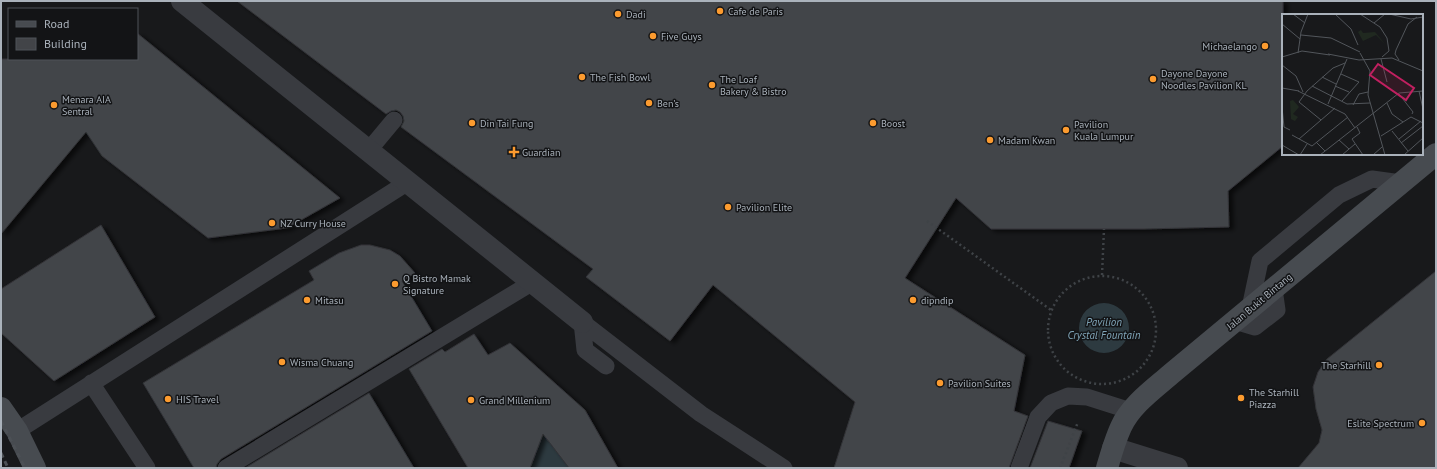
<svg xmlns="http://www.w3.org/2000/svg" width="1437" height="469" font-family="'PT Sans',sans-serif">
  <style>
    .water { fill: #2d3a40 }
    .building { fill: #424448; stroke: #323337; filter: url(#shadow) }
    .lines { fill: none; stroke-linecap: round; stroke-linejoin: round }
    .path { stroke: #3f4347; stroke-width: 2.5; stroke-dasharray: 2 3; stroke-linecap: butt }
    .lane { stroke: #393b40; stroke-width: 17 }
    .street { stroke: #393b40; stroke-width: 22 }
    .secondary { stroke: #474b50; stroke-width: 22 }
    .rail { stroke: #4c5055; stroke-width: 3; stroke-dasharray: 5 4; stroke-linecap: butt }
    .poi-dot { fill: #fc9b2f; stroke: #131416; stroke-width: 1.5 }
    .labels { text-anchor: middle; stroke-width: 3; stroke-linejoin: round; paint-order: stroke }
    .poi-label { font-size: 10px; fill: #aab2bb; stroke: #131416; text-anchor: start }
    .street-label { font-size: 10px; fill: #aab2bb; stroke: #131416 }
    .water-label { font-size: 11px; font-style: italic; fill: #80a5b8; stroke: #131416 }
    .inset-road { fill: none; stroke: #52565b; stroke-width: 1 }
    .view { fill: #c12060; fill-opacity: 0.15; stroke: #c12060; stroke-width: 2 }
    .inset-edge { fill: none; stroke: #aab2bb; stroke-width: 2 }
  </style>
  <defs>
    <filter id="shadow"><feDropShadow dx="4.5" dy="2.5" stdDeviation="2" flood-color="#0009"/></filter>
  </defs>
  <rect width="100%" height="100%" fill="#18191b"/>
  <path class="water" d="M1079 328a25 25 0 1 1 50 0a25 25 0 1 1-50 0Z
    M 513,393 L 569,468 L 530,468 L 532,461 Z"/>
  <path class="building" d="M 237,1 L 1283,1 L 1283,146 L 1228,191 L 1229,227 L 1144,229 L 991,229 L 956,198 L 905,278 L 1025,355 L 1014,411 L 1028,416 L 1009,468 L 834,468 L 855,402 L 713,285 L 670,341 L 586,277 L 593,269 L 401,127 L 404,121 L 403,116 L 400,112 L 396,110 L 391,111 L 386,114 Z
    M 137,33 L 340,198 L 287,228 L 208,238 L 102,156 L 86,132 L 1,234 L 1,59 L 137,59 Z
    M 101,225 L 155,317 L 54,381 L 1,333 L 1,289 Z
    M 361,245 L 370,245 L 390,250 L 400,256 L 415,273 L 402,281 L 432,331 L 221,459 L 217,464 L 216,468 L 194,468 L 143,383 L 314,280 L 309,271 L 339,253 Z
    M 1436,271 L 1436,468 L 1298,468 L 1319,443 L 1322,430 L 1316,409 L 1313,387 L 1318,372 L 1327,359 Z
    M 474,334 L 488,355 L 510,343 L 585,410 L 618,468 L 569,468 L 543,434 L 530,468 L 468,468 L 409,369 L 442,349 L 445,352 Z
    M 369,393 L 414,468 L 245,468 Z
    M 1048,421 L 1082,431 L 1069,468 L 1030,468 Z"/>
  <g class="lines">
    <path class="path" d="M 927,221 L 1051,310
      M 1102,275 L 1104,229
      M1048 330a54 54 0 1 1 108 0a54 54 0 1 1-108 0Z
      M 1060,468 L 1078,422"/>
    <path class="lane" d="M 369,150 L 394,120
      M 1250,308 L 1260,261 L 1339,195 L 1372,179 L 1401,183
      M 1235,321 L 1255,327 L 1277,310 L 1274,289
      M 582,322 L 701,414 L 784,468
      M 582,322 L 585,350 L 606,366
      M 91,383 L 147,468
      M 17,431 L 408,182
      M 226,468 L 533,282
      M 1019,468 L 1038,417 L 1051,403 L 1068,396 L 1087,397 L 1131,411"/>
    <path class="street" d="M 182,1 L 582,322
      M 1113,448 L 1177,468"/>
    <path class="secondary" d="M 1,408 L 17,431 L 35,468
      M 1107,468 C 1111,454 1115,440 1121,427 C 1131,405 1154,389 1171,374 L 1436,154"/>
    <path class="rail" d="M 1,421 L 25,468
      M 1,453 L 8,468"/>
  </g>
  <g class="poi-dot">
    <circle cx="720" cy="11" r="4"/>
    <circle cx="618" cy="14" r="4"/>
    <circle cx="653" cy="36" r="4"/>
    <circle cx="1265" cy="46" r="4"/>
    <circle cx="582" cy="77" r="4"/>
    <circle cx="1153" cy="79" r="4"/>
    <circle cx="712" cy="85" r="4"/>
    <circle cx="649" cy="103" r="4"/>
    <circle cx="54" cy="105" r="4"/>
    <circle cx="472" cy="123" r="4"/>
    <circle cx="873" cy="123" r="4"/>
    <circle cx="1066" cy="130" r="4"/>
    <circle cx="990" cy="140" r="4"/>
    <path d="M512 146h4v4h4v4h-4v4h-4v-4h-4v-4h4z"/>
    <circle cx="728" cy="207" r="4"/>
    <circle cx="272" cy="223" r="4"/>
    <circle cx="395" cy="284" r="4"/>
    <circle cx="307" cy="300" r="4"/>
    <circle cx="913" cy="300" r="4"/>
    <circle cx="282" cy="362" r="4"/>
    <circle cx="1379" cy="365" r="4"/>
    <circle cx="940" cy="383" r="4"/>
    <circle cx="1241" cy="398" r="4"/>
    <circle cx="168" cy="399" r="4"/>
    <circle cx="471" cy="400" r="4"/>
    <circle cx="1422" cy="423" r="4"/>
  </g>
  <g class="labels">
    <g class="poi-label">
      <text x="728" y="15">Cafe de Paris</text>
      <text x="626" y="18">Dadi</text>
      <text x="661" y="40">Five Guys</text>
      <text x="1257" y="50" text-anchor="end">Michaelango</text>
      <text x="1161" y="77">Dayone Dayone<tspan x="1161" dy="12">Noodles Pavilion KL</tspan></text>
      <text x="590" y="81">The Fish Bowl</text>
      <text x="720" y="83">The Loaf<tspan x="720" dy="12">Bakery &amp; Bistro</tspan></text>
      <text x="62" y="103">Menara AIA<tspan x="62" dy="12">Sentral</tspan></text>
      <text x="657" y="107">Ben’s</text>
      <text x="480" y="127">Din Tai Fung</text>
      <text x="881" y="127">Boost</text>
      <text x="1074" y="128">Pavilion<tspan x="1074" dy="12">Kuala Lumpur</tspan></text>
      <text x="998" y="144">Madam Kwan</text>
      <text x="522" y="156">Guardian</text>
      <text x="736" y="211">Pavilion Elite</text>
      <text x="280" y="227">NZ Curry House</text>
      <text x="403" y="282">Q Bistro Mamak<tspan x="403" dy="12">Signature</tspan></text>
      <text x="315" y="304">Mitasu</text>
      <text x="921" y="304">dipndip</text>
      <text x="290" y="366">Wisma Chuang</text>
      <text x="1371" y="369" text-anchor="end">The Starhill</text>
      <text x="948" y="387">Pavilion Suites</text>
      <text x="1249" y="396">The Starhill<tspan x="1249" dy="12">Piazza</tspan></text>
      <text x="176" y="403">HIS Travel</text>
      <text x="479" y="404">Grand Millenium</text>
      <text x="1414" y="427" text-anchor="end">Eslite Spectrum</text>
    </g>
    <g class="street-label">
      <text transform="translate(1259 301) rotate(-40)" y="4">Jalan Bukit Bintang</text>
    </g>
    <g class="water-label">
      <text x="1104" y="326">Pavilion<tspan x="1104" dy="13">Crystal Fountain</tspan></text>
    </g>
  </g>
  <g transform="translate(1282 14)">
    <rect width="141" height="141" fill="#18191b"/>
    <path d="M 79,16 L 81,19 L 93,18 L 103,30 L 94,21 L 81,27 L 76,18 ZM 11,86 L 17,93 L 11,100 L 16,103 L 13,107 L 9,105 L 8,87 Z" fill="#202920"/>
    <path class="inset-road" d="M 11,0 L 23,9M 53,0 L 69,15 L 76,31M 78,0 L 98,13 L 105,24 L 107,37 L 100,43M 107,0 L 129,5 L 141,3M 92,9 L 103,0M 0,10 L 18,25M 19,21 L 49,24 L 78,38M 16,39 L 19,18 L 26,0M 78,39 L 88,57 L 86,81 L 103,141M 46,40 L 77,46 L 110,44 L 141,57M 0,43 L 20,37 L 48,41M 99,45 L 105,68M 117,46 L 113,40 L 114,36 L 126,10 L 135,3M 0,51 L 14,62 L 21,78M 59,60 L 77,68 L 60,87M 40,63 L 54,70M 30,72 L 65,90 L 88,89M 53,72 L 67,78M 0,74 L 17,77M 16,77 L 63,100 L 73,114M 137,77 L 141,95M 117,80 L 131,98 L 130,100M 105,89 L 110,100 L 121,108M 46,90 L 65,45M 71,91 L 77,80 L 86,78M 0,93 L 2,113 L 8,116M 39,106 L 17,88 L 25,77 L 51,54 L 63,49M 75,113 L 78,119 L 70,125 L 81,141M 110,117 L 126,137M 10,121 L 30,132 L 66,103M 99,122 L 129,103 L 141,109M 17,125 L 53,94M 117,125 L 139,107M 57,126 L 67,135M 34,128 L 43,137M 119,129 L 141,112M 0,131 L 17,141M 18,141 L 25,130M 38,141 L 117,79 L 141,77M 60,141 L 73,130M 91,141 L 100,133M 122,141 L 141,124"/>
    <path class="view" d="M 96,50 L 132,74 L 124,86 L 88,61 Z"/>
    <rect width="141" height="141" class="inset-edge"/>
  </g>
  <rect width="1437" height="469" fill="none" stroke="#aab2bb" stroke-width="4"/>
  <rect x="8" y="8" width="130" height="52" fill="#131416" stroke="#4f5358"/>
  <rect x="16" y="21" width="20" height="6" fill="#474b50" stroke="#4f5358"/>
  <text x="44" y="28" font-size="12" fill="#aab2bb">Road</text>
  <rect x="16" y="38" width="20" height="12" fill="#424448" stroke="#4f5358"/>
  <text x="44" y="48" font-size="12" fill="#aab2bb">Building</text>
</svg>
